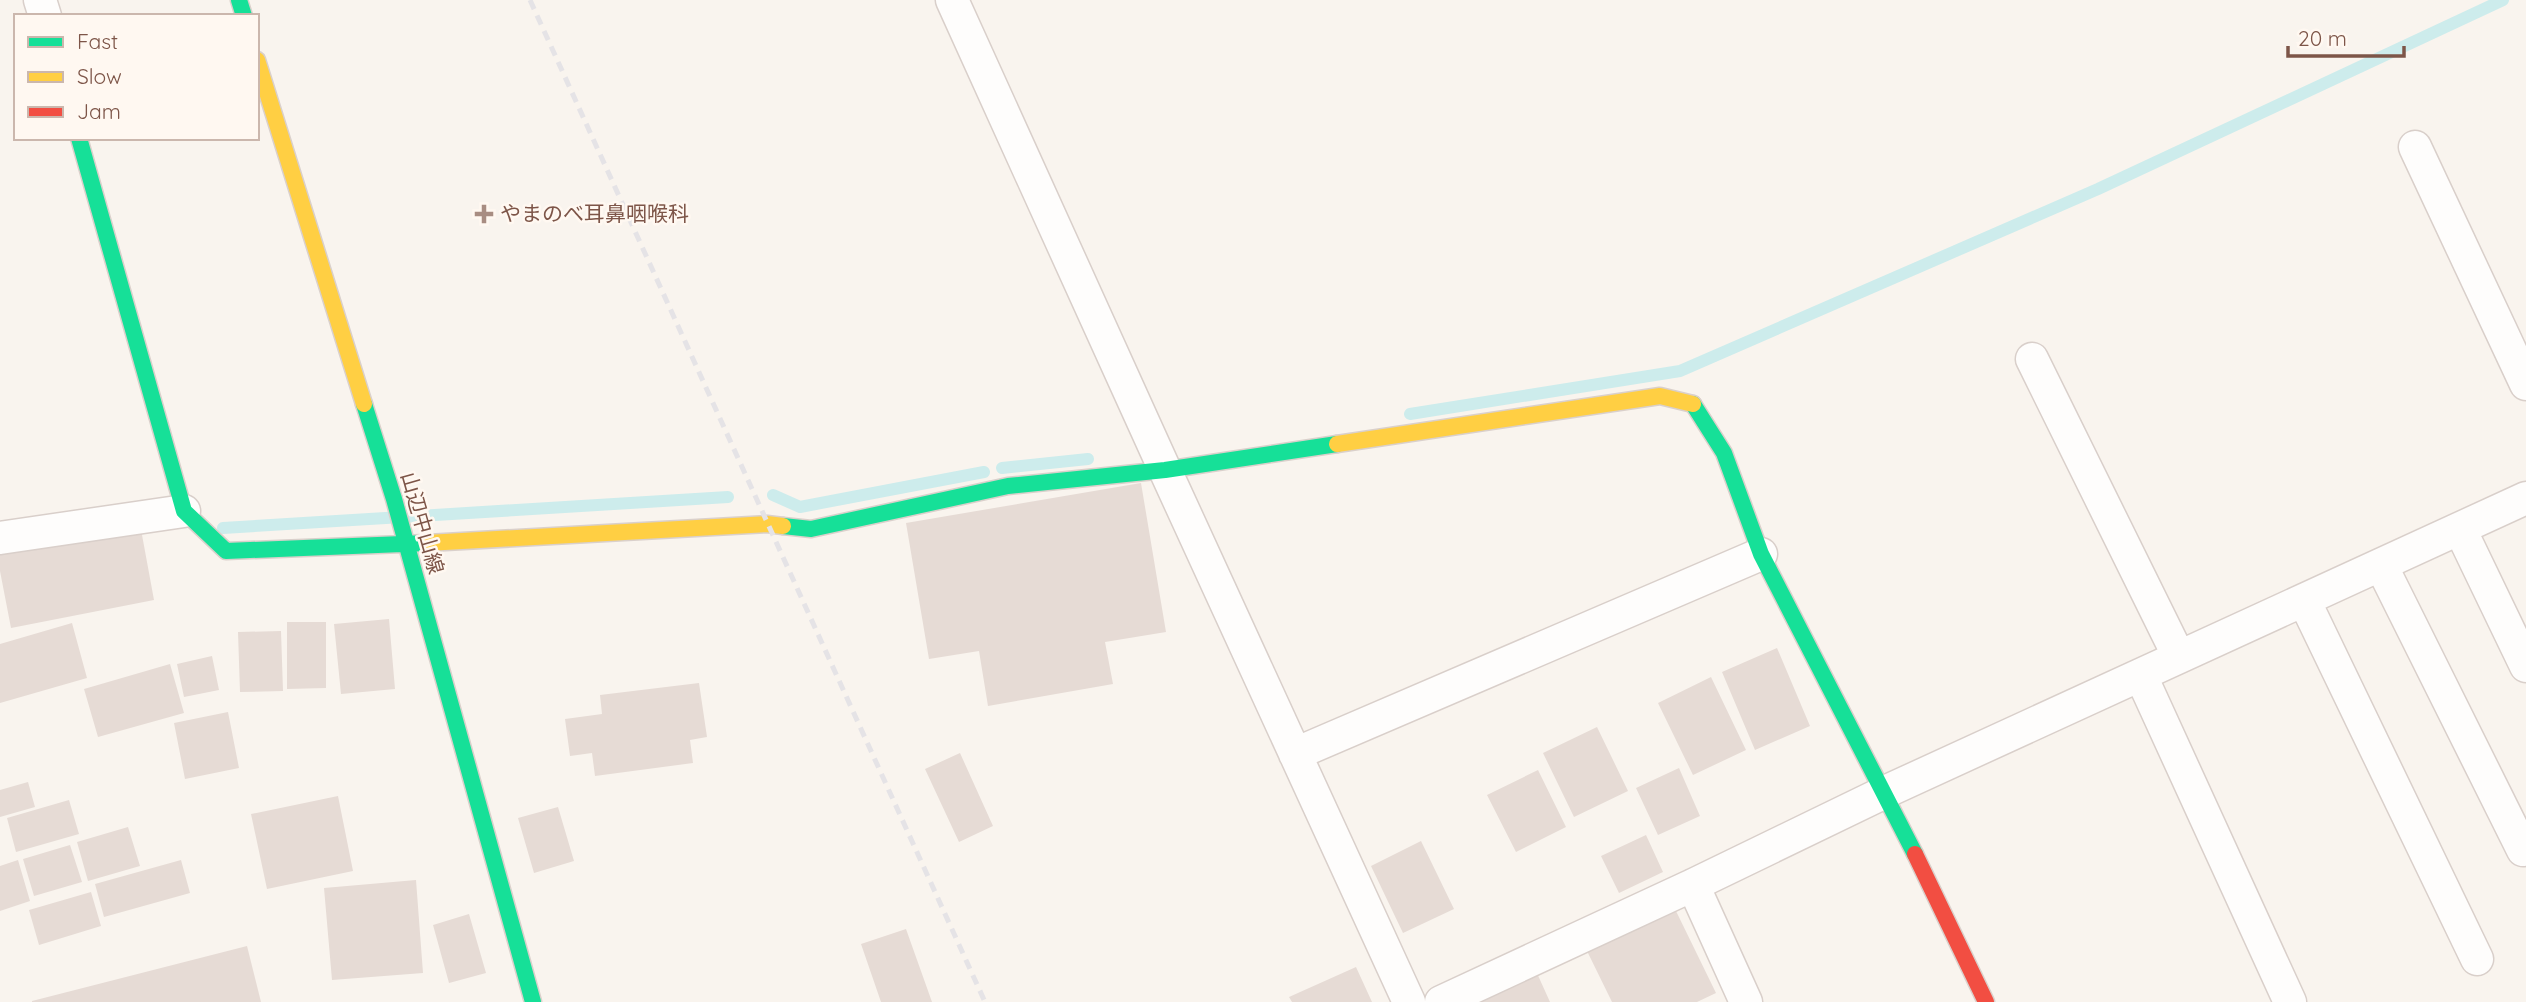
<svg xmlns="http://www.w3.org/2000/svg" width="2526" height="1002" font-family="Quicksand,'Noto Sans JP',sans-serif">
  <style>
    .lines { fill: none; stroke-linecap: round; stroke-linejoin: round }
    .stream { stroke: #cdecec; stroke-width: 12 }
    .building { fill: #e6dbd5 }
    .street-casing { stroke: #d9cfca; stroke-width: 35 }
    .fast-casing { stroke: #dad0cb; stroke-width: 19 }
    .slow-casing { stroke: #dad0cb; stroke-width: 19 }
    .jam-casing { stroke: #dad0cb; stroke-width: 19 }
    .street { stroke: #fefdfc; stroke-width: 32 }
    .fast { stroke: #16e098; stroke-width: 16 }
    .slow { stroke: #ffcf43; stroke-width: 16 }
    .jam { stroke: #f24e42; stroke-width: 16 }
    .rail { stroke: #e5e3e6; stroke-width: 5; stroke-dasharray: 10 7; stroke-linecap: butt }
    .poi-dot { fill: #a88d82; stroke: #fff8f1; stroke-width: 2.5 }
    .labels { text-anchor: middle; stroke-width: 5; stroke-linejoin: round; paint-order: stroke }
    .poi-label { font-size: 21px; fill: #7d5548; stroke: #fff8f1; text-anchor: start }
    .street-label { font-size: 21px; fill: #7d5548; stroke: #fff8f1 }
  </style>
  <rect width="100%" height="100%" fill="#f9f4ee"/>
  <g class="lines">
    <path class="stream" d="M 1410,414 L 1680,371 L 2098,189 L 2503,0
      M 1002,468 L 1088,459
      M 773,495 L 800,507 L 984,472
      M 223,528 L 728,497"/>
  </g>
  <path class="building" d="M 1141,483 L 1166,632 L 1105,642 L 1113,684 L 988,706 L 979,651 L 929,659 L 906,523 Z
    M 140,524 L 154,600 L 11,628 L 0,571 L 0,551 Z
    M 389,619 L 395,689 L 341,694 L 334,624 Z
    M 287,622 L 326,622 L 326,688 L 287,689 Z
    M 72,623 L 87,678 L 0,703 L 0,644 Z
    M 281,631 L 283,691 L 240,692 L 238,632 Z
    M 1777,648 L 1810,726 L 1755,750 L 1722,672 Z
    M 212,656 L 219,690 L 184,697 L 177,664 Z
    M 170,664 L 184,713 L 98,737 L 84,689 Z
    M 1711,677 L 1746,750 L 1693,775 L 1658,703 Z
    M 699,683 L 707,737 L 690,740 L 693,763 L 595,776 L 592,753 L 570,756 L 565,719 L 602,714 L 600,695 Z
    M 228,712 L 239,768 L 185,779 L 174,723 Z
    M 1597,727 L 1628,791 L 1574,817 L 1543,753 Z
    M 960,753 L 993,826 L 959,842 L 925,769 Z
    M 1679,768 L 1700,816 L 1658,835 L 1636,788 Z
    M 1538,770 L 1566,827 L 1516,852 L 1487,795 Z
    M 28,782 L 35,807 L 0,817 L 0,790 Z
    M 338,796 L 353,871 L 267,889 L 251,814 Z
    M 69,800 L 79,834 L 16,852 L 7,818 Z
    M 558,807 L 574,861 L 534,873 L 518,818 Z
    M 128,827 L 140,866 L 88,881 L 77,842 Z
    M 1646,835 L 1663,872 L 1619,893 L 1601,856 Z
    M 1421,841 L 1454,909 L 1403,933 L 1371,866 Z
    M 70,845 L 82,882 L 34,896 L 23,859 Z
    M 18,860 L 30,901 L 0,911 L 0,866 Z
    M 181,860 L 190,893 L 104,917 L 95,884 Z
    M 416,880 L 423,973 L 332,980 L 324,888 Z
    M 91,892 L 101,926 L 39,945 L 29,910 Z
    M 1675,909 L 1716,993 L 1697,1002 L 1612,1002 L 1587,951 Z
    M 469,914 L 486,973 L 449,983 L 433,925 Z
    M 906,929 L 932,1002 L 881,1002 L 861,944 Z
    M 247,946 L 261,1002 L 32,1002 L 32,1001 Z
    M 1356,967 L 1372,1002 L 1292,1002 L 1289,997 Z
    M 1536,971 L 1550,1002 L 1469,1002 Z"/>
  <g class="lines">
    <defs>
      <path id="street" d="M 40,0 L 45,16
        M 952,0 L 1165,470 L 1409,1002
        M 2415,147 L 2526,384
        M 2032,359 L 2179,657
        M 2460,529 L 2526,666
        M 0,538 L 184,511
        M 2381,565 L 2523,850
        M 2304,600 L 2477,959
        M 2141,676 L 2290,1002
        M 1295,754 L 1761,554
        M 1693,885 L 1746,1002
        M 1441,1002 L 1693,885 L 1885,792 L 2526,498"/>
      <path id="fast" d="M 239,0 L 244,16
        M 79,138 L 184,511 L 226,551 L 427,543
        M 364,404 L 394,499 L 533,1002
        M 1693,404 L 1724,453 L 1761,554 L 1915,854
        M 783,526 L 811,529 L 1008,486 L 1165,470 L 1337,444"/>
      <path id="slow" d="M 257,60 L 364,404
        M 1337,444 L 1660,396 L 1693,404
        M 427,543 L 767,524 L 783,526"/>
      <path id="jam" d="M 1915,854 L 1986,1002"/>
    </defs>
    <use href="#street" class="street-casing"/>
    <use href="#fast" class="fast-casing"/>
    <use href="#slow" class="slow-casing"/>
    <use href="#jam" class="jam-casing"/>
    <use href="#street" class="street"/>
    <use href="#fast" class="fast"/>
    <use href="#slow" class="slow"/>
    <use href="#jam" class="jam"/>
    <path class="rail" d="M 530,0 L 985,1002"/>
  </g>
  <path class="poi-dot" d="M480.5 203.5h7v7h7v7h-7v7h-7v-7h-7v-7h7z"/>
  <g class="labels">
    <g class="poi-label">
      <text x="500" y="221">やまのべ耳鼻咽喉科</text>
    </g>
    <g class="street-label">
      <text transform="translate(422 523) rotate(74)" y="7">山辺中山線</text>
    </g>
  </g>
  <rect x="14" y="14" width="245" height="126" fill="#fff8f1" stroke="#cbb7ad" stroke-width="2"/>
  <rect x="28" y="37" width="35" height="10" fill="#16e098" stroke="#cbb7ad" stroke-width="2"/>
  <text x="77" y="49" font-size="21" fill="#7d5548">Fast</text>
  <rect x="28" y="72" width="35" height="10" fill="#ffcf43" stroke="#cbb7ad" stroke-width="2"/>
  <text x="77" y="84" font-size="21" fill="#7d5548">Slow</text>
  <rect x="28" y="107" width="35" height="10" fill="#f24e42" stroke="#cbb7ad" stroke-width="2"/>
  <text x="77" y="119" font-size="21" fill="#7d5548">Jam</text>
  <path d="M2288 46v10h116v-10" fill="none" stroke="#7d5548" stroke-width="3.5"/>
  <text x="2298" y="46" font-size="21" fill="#7d5548" stroke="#fff8f1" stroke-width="5" paint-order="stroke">20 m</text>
</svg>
